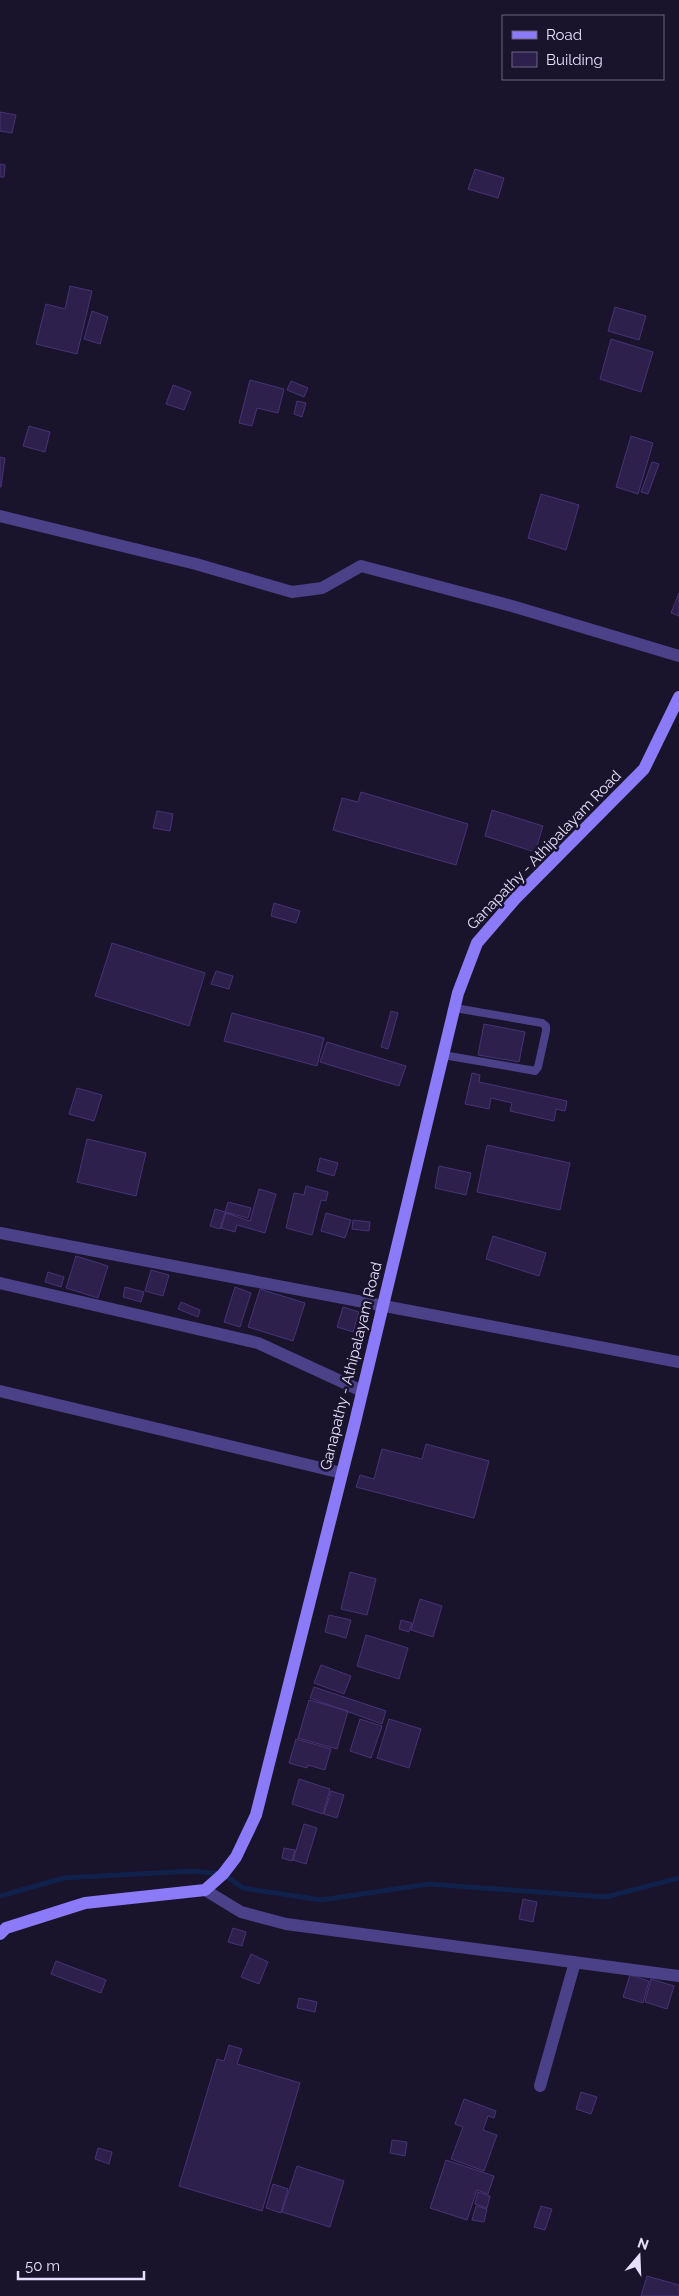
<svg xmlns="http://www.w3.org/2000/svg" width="679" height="2296" font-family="Raleway,sans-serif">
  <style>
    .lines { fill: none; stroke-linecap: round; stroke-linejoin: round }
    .stream { stroke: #10214c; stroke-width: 5 }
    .building { fill: #2d204c; stroke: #473376 }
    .service { stroke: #4b4188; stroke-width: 8 }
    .minor { stroke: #4b4188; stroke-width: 12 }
    .secondary { stroke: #8b7bf8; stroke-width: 12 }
    .labels { text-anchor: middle; stroke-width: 5; stroke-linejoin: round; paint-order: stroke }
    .street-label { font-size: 15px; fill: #e6dffd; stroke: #1a132c }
  </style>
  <rect width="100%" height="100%" fill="#1a132c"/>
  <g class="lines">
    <path class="stream" d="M 0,1896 L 64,1878 L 192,1871 L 223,1874 L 243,1888 L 321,1900 L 429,1884 L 606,1897 L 679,1878"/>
  </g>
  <path class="building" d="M 0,112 L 16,115 L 12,133 L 0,131 Z
    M 0,164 L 5,165 L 4,177 L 0,177 Z
    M 475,169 L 504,178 L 498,198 L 468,189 Z
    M 70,286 L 92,291 L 77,354 L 36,344 L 46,304 L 65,309 Z
    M 615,307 L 646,316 L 639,340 L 608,331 Z
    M 92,311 L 108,317 L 100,344 L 84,339 Z
    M 611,339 L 653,352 L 641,392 L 600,379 Z
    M 250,380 L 284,389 L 278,413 L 257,408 L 252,426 L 239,423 Z
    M 291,381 L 308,388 L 304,397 L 287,390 Z
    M 173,385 L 191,392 L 184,410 L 166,404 Z
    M 297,401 L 306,403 L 302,417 L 294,414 Z
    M 29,426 L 50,432 L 45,452 L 23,446 Z
    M 631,436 L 653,443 L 638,494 L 616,487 Z
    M 0,457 L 5,458 L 1,487 L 0,487 Z
    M 652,462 L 659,464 L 648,494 L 641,492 Z
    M 541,494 L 579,505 L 566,550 L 528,538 Z
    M 679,593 L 679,616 L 671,613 Z
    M 361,792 L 468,824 L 456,865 L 333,830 L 342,798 L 358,802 Z
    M 492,810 L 543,826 L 535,852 L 485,836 Z
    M 157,811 L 173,814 L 170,831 L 153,828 Z
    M 274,903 L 300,911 L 296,923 L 271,916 Z
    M 112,943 L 205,973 L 189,1026 L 95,996 Z
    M 216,971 L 233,976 L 229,989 L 211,984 Z
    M 391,1011 L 398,1013 L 388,1049 L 381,1047 Z
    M 232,1013 L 324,1038 L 317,1066 L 224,1041 Z
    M 484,1024 L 525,1032 L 519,1062 L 478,1055 Z
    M 327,1042 L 406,1066 L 399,1086 L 320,1062 Z
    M 472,1073 L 480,1075 L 479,1082 L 567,1101 L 565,1111 L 556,1109 L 554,1121 L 510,1111 L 512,1103 L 491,1098 L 489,1109 L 465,1104 Z
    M 77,1088 L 102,1095 L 94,1121 L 69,1114 Z
    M 87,1139 L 146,1153 L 136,1196 L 77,1182 Z
    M 487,1145 L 570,1163 L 560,1210 L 477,1192 Z
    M 320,1158 L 338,1163 L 334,1176 L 317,1171 Z
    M 439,1166 L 471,1173 L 466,1195 L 435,1188 Z
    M 306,1186 L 328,1192 L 326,1201 L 321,1200 L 312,1235 L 286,1228 L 294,1193 L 304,1195 Z
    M 259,1189 L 276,1194 L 265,1233 L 237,1225 L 235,1232 L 221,1228 L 226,1213 L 250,1221 Z
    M 228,1202 L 251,1208 L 248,1218 L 225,1212 Z
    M 215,1209 L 225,1212 L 220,1229 L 210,1226 Z
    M 326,1213 L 351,1220 L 345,1238 L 321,1231 Z
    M 353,1220 L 370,1222 L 369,1231 L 352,1229 Z
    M 493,1236 L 546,1253 L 539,1276 L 486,1259 Z
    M 76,1256 L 108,1266 L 98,1298 L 66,1288 Z
    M 151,1270 L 169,1275 L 163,1296 L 145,1291 Z
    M 48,1272 L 64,1277 L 61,1287 L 45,1282 Z
    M 125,1287 L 144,1292 L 141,1302 L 123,1297 Z
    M 235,1287 L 251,1293 L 240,1327 L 224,1322 Z
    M 260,1289 L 305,1303 L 293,1341 L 248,1327 Z
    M 181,1302 L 200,1310 L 198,1317 L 178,1309 Z
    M 343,1307 L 359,1312 L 353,1332 L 337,1327 Z
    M 426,1444 L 489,1461 L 474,1518 L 356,1487 L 360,1475 L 374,1479 L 382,1449 L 422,1459 Z
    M 350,1572 L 376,1579 L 367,1615 L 341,1609 Z
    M 420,1599 L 442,1606 L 433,1637 L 411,1630 Z
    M 329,1615 L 351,1620 L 346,1638 L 325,1632 Z
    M 401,1620 L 412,1623 L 409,1632 L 399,1629 Z
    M 366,1635 L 408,1648 L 399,1679 L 357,1666 Z
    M 321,1665 L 351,1676 L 344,1694 L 314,1683 Z
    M 314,1687 L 386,1711 L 382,1724 L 310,1698 Z
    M 309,1700 L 348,1711 L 337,1749 L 298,1738 Z
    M 360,1719 L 382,1726 L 371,1758 L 350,1751 Z
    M 389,1719 L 421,1729 L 409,1768 L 377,1758 Z
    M 296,1739 L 331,1749 L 325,1770 L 308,1765 L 307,1768 L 289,1763 Z
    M 299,1779 L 330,1789 L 323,1814 L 292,1804 Z
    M 331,1791 L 344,1795 L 337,1818 L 324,1814 Z
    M 304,1824 L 317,1828 L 306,1864 L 293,1860 Z
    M 284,1848 L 295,1850 L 292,1861 L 282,1858 Z
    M 523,1899 L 537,1902 L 533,1922 L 519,1919 Z
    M 233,1928 L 246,1932 L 242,1946 L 228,1942 Z
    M 251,1954 L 268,1962 L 259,1984 L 241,1977 Z
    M 56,1961 L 106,1980 L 101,1993 L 51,1974 Z
    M 630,1975 L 649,1981 L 643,2003 L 623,1997 Z
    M 651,1979 L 674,1986 L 667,2009 L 645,2002 Z
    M 299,1998 L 317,2002 L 315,2012 L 297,2008 Z
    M 229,2045 L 242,2049 L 237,2064 L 300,2083 L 262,2211 L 179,2186 L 217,2059 L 224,2061 Z
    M 581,2092 L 597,2097 L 591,2114 L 576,2109 Z
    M 464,2099 L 496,2111 L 494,2118 L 488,2116 L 483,2130 L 497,2135 L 484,2171 L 451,2159 L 463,2127 L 455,2124 Z
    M 392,2140 L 407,2142 L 405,2156 L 390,2153 Z
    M 98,2148 L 112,2152 L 109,2164 L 95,2159 Z
    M 446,2160 L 494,2176 L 488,2194 L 477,2190 L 467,2220 L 430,2208 Z
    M 297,2166 L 344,2181 L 330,2227 L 282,2212 Z
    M 273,2184 L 288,2189 L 281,2213 L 266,2208 Z
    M 478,2192 L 490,2196 L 487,2208 L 475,2204 Z
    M 476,2206 L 487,2209 L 484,2222 L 472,2220 Z
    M 541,2206 L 552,2209 L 545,2230 L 534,2227 Z
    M 647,2276 L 679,2285 L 679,2296 L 641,2296 Z"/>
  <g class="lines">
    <path class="service" d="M 443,1055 L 530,1070 L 535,1071 L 538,1067 L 546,1031 L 546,1026 L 542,1023 L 455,1008"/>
    <path class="minor" d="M 0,516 L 196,564 L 292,592 L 322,588 L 361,566 L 512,606 L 679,656
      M 0,1233 L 679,1362
      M 0,1283 L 258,1343 L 362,1391
      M 0,1391 L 342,1473
      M 205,1890 L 241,1912 L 286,1924 L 679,1976
      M 540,2086 L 575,1962"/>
    <path class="secondary" d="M 0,1934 L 6,1928 L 85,1903 L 205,1890 L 223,1874 L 236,1857 L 256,1815 L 355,1422 L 458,993 L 477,943 L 515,899 L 644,769 L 679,697"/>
  </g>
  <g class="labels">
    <g class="street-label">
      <text transform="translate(544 850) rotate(-46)" y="5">Ganapathy - Athipalayam Road</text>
      <text transform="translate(351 1366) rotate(-76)" y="5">Ganapathy - Athipalayam Road</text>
    </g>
  </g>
  <rect x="502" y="15" width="162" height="65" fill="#1a132c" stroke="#6c6580"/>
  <rect x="512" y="31" width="25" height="8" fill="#8b7bf8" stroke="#6c6580"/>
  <text x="546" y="40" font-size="15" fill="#e6dffd">Road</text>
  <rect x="512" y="52" width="25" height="15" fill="#2d204c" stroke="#6c6580"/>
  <text x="546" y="65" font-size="15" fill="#e6dffd">Building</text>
  <g transform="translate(639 2256) rotate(19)" stroke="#1a132c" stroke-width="4" paint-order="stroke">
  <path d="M0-4L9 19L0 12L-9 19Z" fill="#e6dffd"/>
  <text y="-8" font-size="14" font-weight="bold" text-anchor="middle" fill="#e6dffd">N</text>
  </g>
  <path d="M18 2271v8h126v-8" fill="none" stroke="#e6dffd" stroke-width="2.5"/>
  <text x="25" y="2271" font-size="15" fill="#e6dffd" stroke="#1a132c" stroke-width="4" paint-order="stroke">50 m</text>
</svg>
